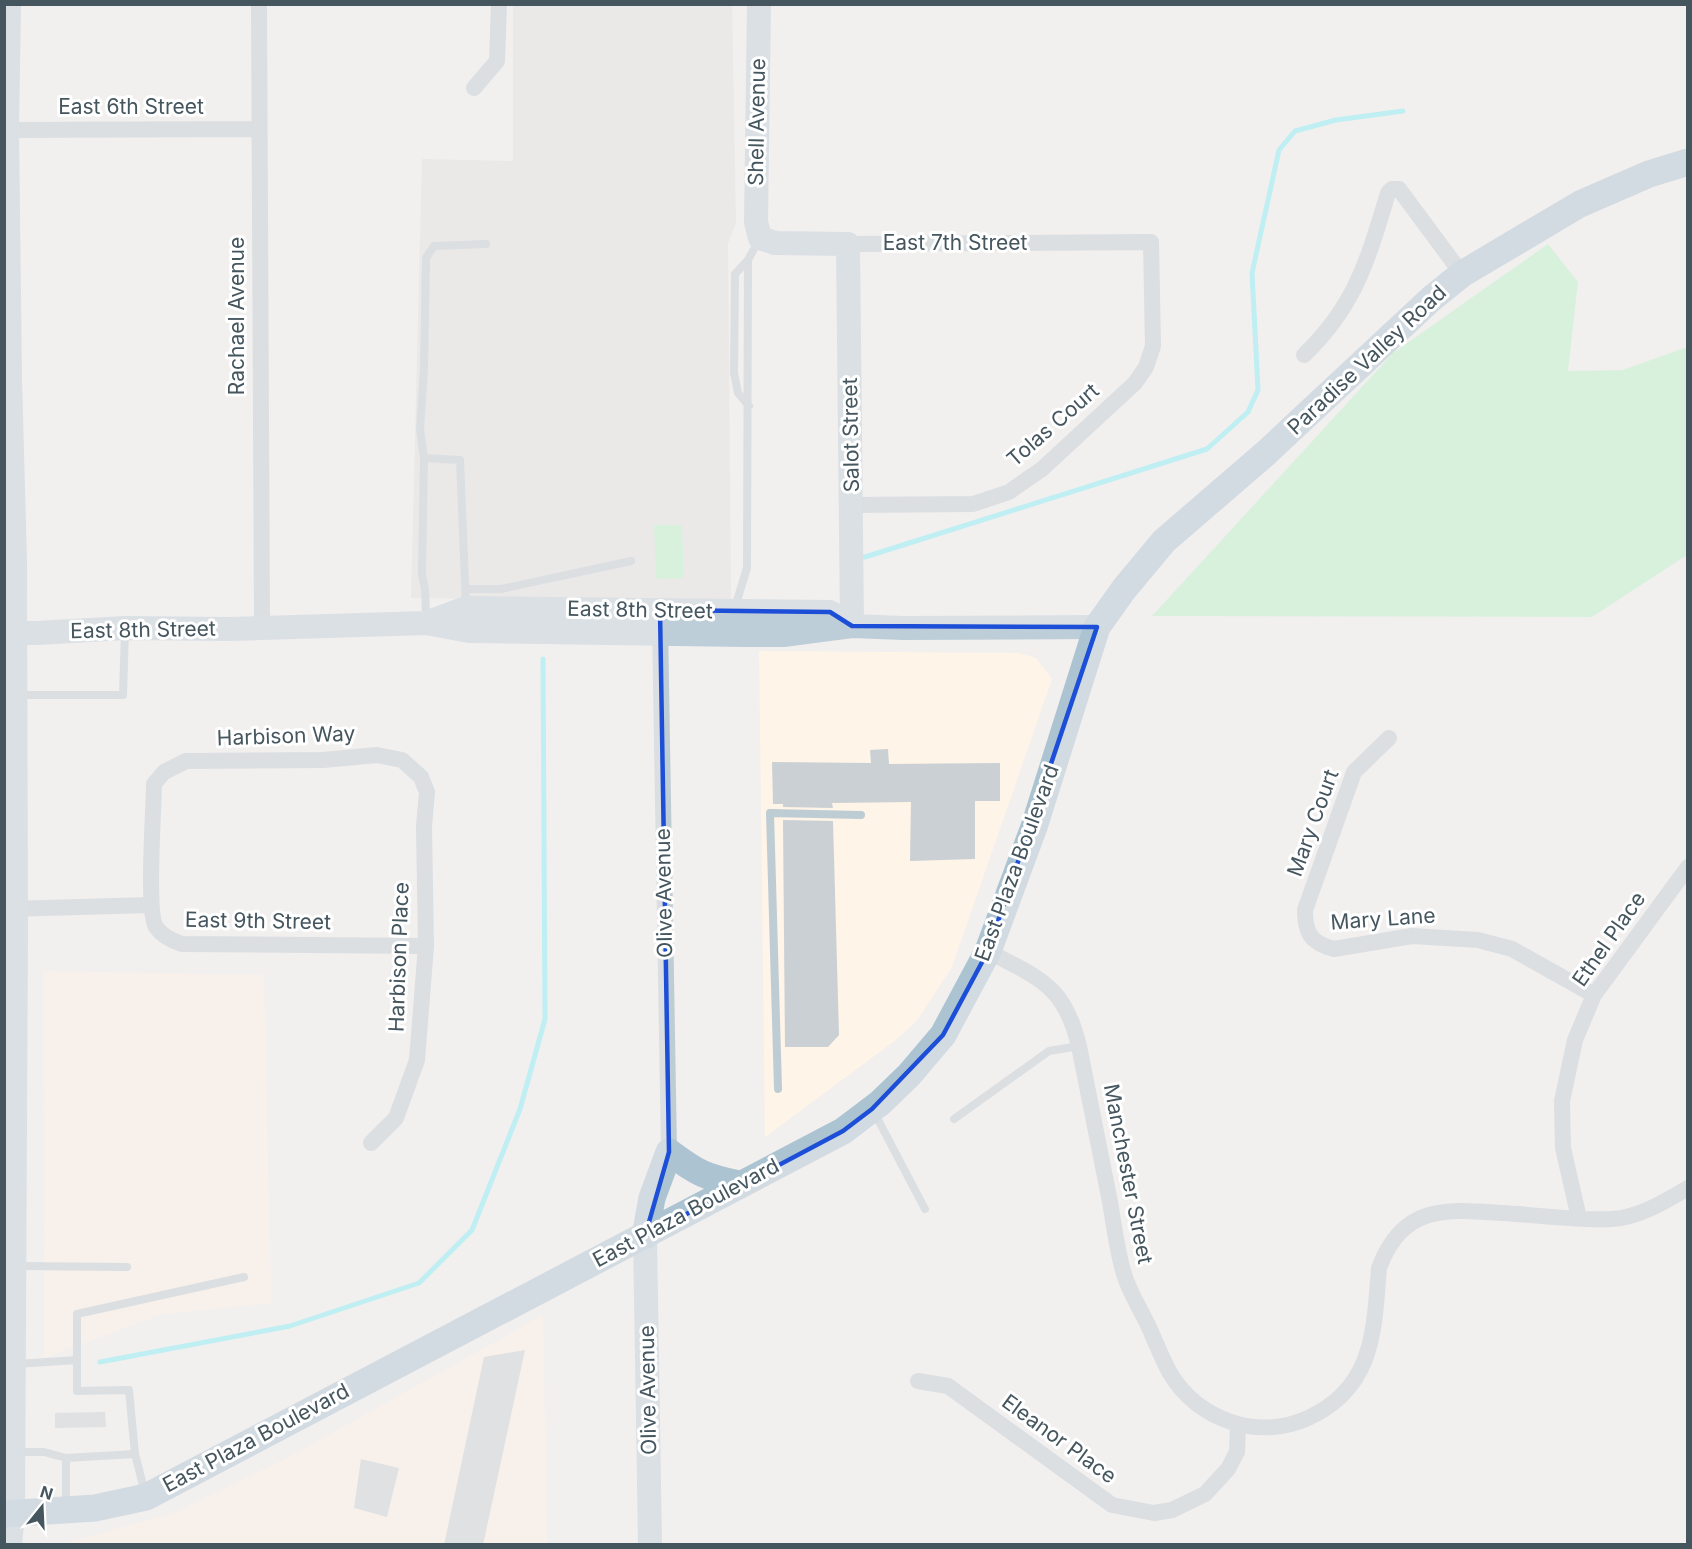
<svg xmlns="http://www.w3.org/2000/svg" width="1692" height="1549" font-family="Inter,sans-serif">
  <style>
    .commercial { fill: #fef4e7 }
    .education { fill: #e3e0e1 }
    .green { fill: #b9f4c6 }
    .lines { fill: none; stroke-linecap: round; stroke-linejoin: round }
    .stream { stroke: #81eff6; stroke-width: 5 }
    .building { fill: #cad0d4 }
    .lane { stroke: #beccd3; stroke-width: 8 }
    .street { stroke: #beccd3; stroke-width: 16 }
    .secondary { stroke: #bdced8; stroke-width: 24 }
    .primary { stroke: #acc4d1; stroke-width: 27 }
    .marked { fill: none; stroke: #1d4ed8; stroke-width: 4.5; stroke-linejoin: round }
    .labels { text-anchor: middle; stroke-width: 6; stroke-linejoin: round; paint-order: stroke }
    .street-label { font-size: 21px; fill: #45565f; stroke: #fff }
  </style>
  <rect width="100%" height="100%" fill="#f2efef"/>
  <path class="commercial" d="M 759,651 L 1019,653 L 1036,658 L 1052,679 L 952,967 L 918,1019 L 896,1040 L 765,1137 Z
    M 43,971 L 264,975 L 271,1303 L 163,1314 L 44,1358 Z
    M 543,1315 L 547,1544 L 62,1544 L 173,1513 L 287,1458 Z"/>
  <path class="education" d="M 513,5 L 732,5 L 736,223 L 728,243 L 731,602 L 411,598 L 422,159 L 513,161 Z"/>
  <path class="green" d="M 1548,244 L 1578,282 L 1568,371 L 1623,370 L 1687,347 L 1687,555 L 1592,617 L 1152,616 L 1393,353 Z
    M 654,525 L 682,525 L 684,578 L 656,579 Z"/>
  <g class="lines">
    <path class="stream" d="M 865,557 L 1207,449 L 1248,412 L 1258,390 L 1252,273 L 1279,150 L 1295,131 L 1336,120 L 1403,111
      M 100,1362 L 290,1326 L 419,1283 L 472,1230 L 520,1109 L 545,1019 L 543,659"/>
  </g>
  <path class="building" d="M 888,749 L 889,764 L 1000,763 L 1000,801 L 975,801 L 975,859 L 910,861 L 911,802 L 832,803 L 833,808 L 783,807 L 783,804 L 773,804 L 772,762 L 871,763 L 870,750 Z
    M 783,820 L 833,821 L 839,1035 L 828,1047 L 785,1047 Z
    M 525,1350 L 483,1545 L 444,1545 L 484,1357 Z
    M 105,1412 L 106,1427 L 55,1428 L 55,1413 Z
    M 361,1459 L 399,1468 L 387,1517 L 354,1508 Z"/>
  <g class="lines">
    <path class="lane" d="M 748,260 L 735,274 L 734,373 L 738,393 L 749,406
      M 424,458 L 460,460 L 466,607
      M 466,589 L 501,589 L 631,561
      M 735,607 L 747,568 L 748,260 L 760,238
      M 426,620 L 425,589 L 422,574 L 424,458 L 420,429 L 424,369 L 426,258 L 434,246 L 486,244
      M 18,695 L 123,695 L 125,630
      M 778,1089 L 770,813 L 861,815
      M 874,1112 L 925,1209
      M 954,1119 L 1049,1051 L 1079,1046
      M 16,1266 L 127,1267
      M 17,1364 L 77,1360
      M 16,1452 L 44,1452 L 66,1458 L 135,1454 L 145,1493
      M 135,1454 L 129,1390 L 77,1391 L 77,1314 L 244,1277
      M 66,1458 L 66,1506"/>
    <path class="street" d="M 259,4 L 262,628
      M 474,88 L 497,61 L 499,4
      M 4,130 L 258,129
      M 848,244 L 1151,242 L 1153,346 L 1146,367 L 1135,383 L 1042,469 L 1009,492 L 973,504 L 852,505
      M 1304,355 C 1356,305 1368,259 1388,193 L 1392,189 L 1399,189 L 1462,274
      M 660,625 L 669,1152
      M 1389,738 L 1354,772 L 1305,910 C 1305,932 1310,943 1334,949 L 1412,936 L 1478,940 L 1512,949 L 1594,995
      M 7,909 L 151,905
      M 988,951 C 1039,979 1064,984 1079,1046 C 1089,1098 1100,1150 1110,1202 C 1114,1225 1117,1251 1124,1274 C 1129,1291 1139,1307 1147,1323 C 1155,1340 1161,1357 1170,1373 C 1197,1420 1258,1441 1308,1418 C 1374,1388 1374,1331 1379,1268 C 1403,1204 1446,1209 1503,1213 C 1539,1215 1576,1221 1612,1219 C 1638,1218 1666,1201 1688,1188
      M 371,1143 L 396,1118 L 417,1060 L 426,946 L 424,826 L 427,792 L 421,777 L 402,760 L 377,755 L 323,760 L 186,761 L 164,772 L 154,784 C 154,808 146,912 156,927 C 162,936 173,941 182,944 L 426,946
      M 1579,1218 L 1563,1148 L 1562,1101 L 1575,1040 L 1594,995 L 1688,867
      M 918,1381 L 948,1386 L 1112,1505 L 1154,1513 L 1172,1510 L 1205,1494 L 1228,1469 L 1237,1452 L 1238,1425"/>
    <path class="secondary" d="M 9,4 L 7,130 L 10,379 L 15,561 L 16,931 L 13,1514 L 10,1544
      M 759,4 L 756,222 L 760,238 L 775,243 L 848,244 L 852,626
      M 426,623 L 466,608 L 830,612 L 852,626
      M 4,633 L 37,633 L 125,628 L 229,629 L 426,623 L 469,631 L 744,635 L 783,635 L 852,626 L 903,628 L 1097,627
      M 645,1236 L 650,1544"/>
    <path class="primary" d="M 645,1236 L 652,1198 L 669,1152 C 697,1173 705,1177 739,1184
      M 4,1514 L 95,1508 L 146,1497 L 843,1131 L 880,1103 L 909,1075 L 943,1035 L 988,951 L 1034,827 L 1097,627 L 1124,589 L 1164,541 L 1266,453 L 1431,299 L 1462,274 L 1580,204 L 1649,174 L 1688,162"/>
  </g>
  <path d="M0 0H1692V1549H0ZM 660,610 L 830,612 L 852,626 L 1097,627 L 988,951 L 943,1035 L 872,1109 L 843,1131 L 645,1236 L 669,1152 Z" fill="#f2efef" fill-opacity=".55" fill-rule="evenodd"/>
  <path class="marked" d="M 660,610 L 830,612 L 852,626 L 1097,627 L 988,951 L 943,1035 L 872,1109 L 843,1131 L 645,1236 L 669,1152 Z"/>
  <g class="labels">
    <g class="street-label">
      <text x="131" y="114">East 6th Street</text>
      <text transform="translate(757 122) rotate(-89)" y="7">Shell Avenue</text>
      <text x="955" y="250">East 7th Street</text>
      <text transform="translate(237 316) rotate(-90)" y="7">Rachael Avenue</text>
      <text transform="translate(1367 360) rotate(-43)" y="7">Paradise Valley Road</text>
      <text transform="translate(1053 425) rotate(-41)" y="7">Tolas Court</text>
      <text transform="translate(851 435) rotate(-91)" y="7">Salot Street</text>
      <text transform="translate(640 610) rotate(1)" y="7">East 8th Street</text>
      <text transform="translate(143 630) rotate(-1)" y="7">East 8th Street</text>
      <text transform="translate(286 736) rotate(-2)" y="7">Harbison Way</text>
      <text transform="translate(1313 823) rotate(-70)" y="7">Mary Court</text>
      <text transform="translate(1017 863) rotate(-70)" y="7">East Plaza Boulevard</text>
      <text transform="translate(664 893) rotate(-91)" y="7">Olive Avenue</text>
      <text transform="translate(1383 919) rotate(-4)" y="7">Mary Lane</text>
      <text transform="translate(258 921) rotate(1)" y="7">East 9th Street</text>
      <text transform="translate(1609 939) rotate(-55)" y="7">Ethel Place</text>
      <text transform="translate(399 957) rotate(-88)" y="7">Harbison Place</text>
      <text transform="translate(1128 1174) rotate(79)" y="7">Manchester Street</text>
      <text transform="translate(686 1213) rotate(-28)" y="7">East Plaza Boulevard</text>
      <text transform="translate(648 1390) rotate(-91)" y="7">Olive Avenue</text>
      <text transform="translate(256 1438) rotate(-28)" y="7">East Plaza Boulevard</text>
      <text transform="translate(1059 1439) rotate(36)" y="7">Eleanor Place</text>
    </g>
  </g>
  <rect width="1692" height="1549" fill="none" stroke="#45565f" stroke-width="12"/>
  <g transform="translate(42 1507) rotate(18)" stroke="#ffffff" stroke-width="4.5" paint-order="stroke">
  <path d="M0-4.5L10 22L0 15L-10 22Z" fill="#45565f"/>
  <text y="-9" font-size="16" font-weight="bold" text-anchor="middle" fill="#45565f">N</text>
  </g>
</svg>
